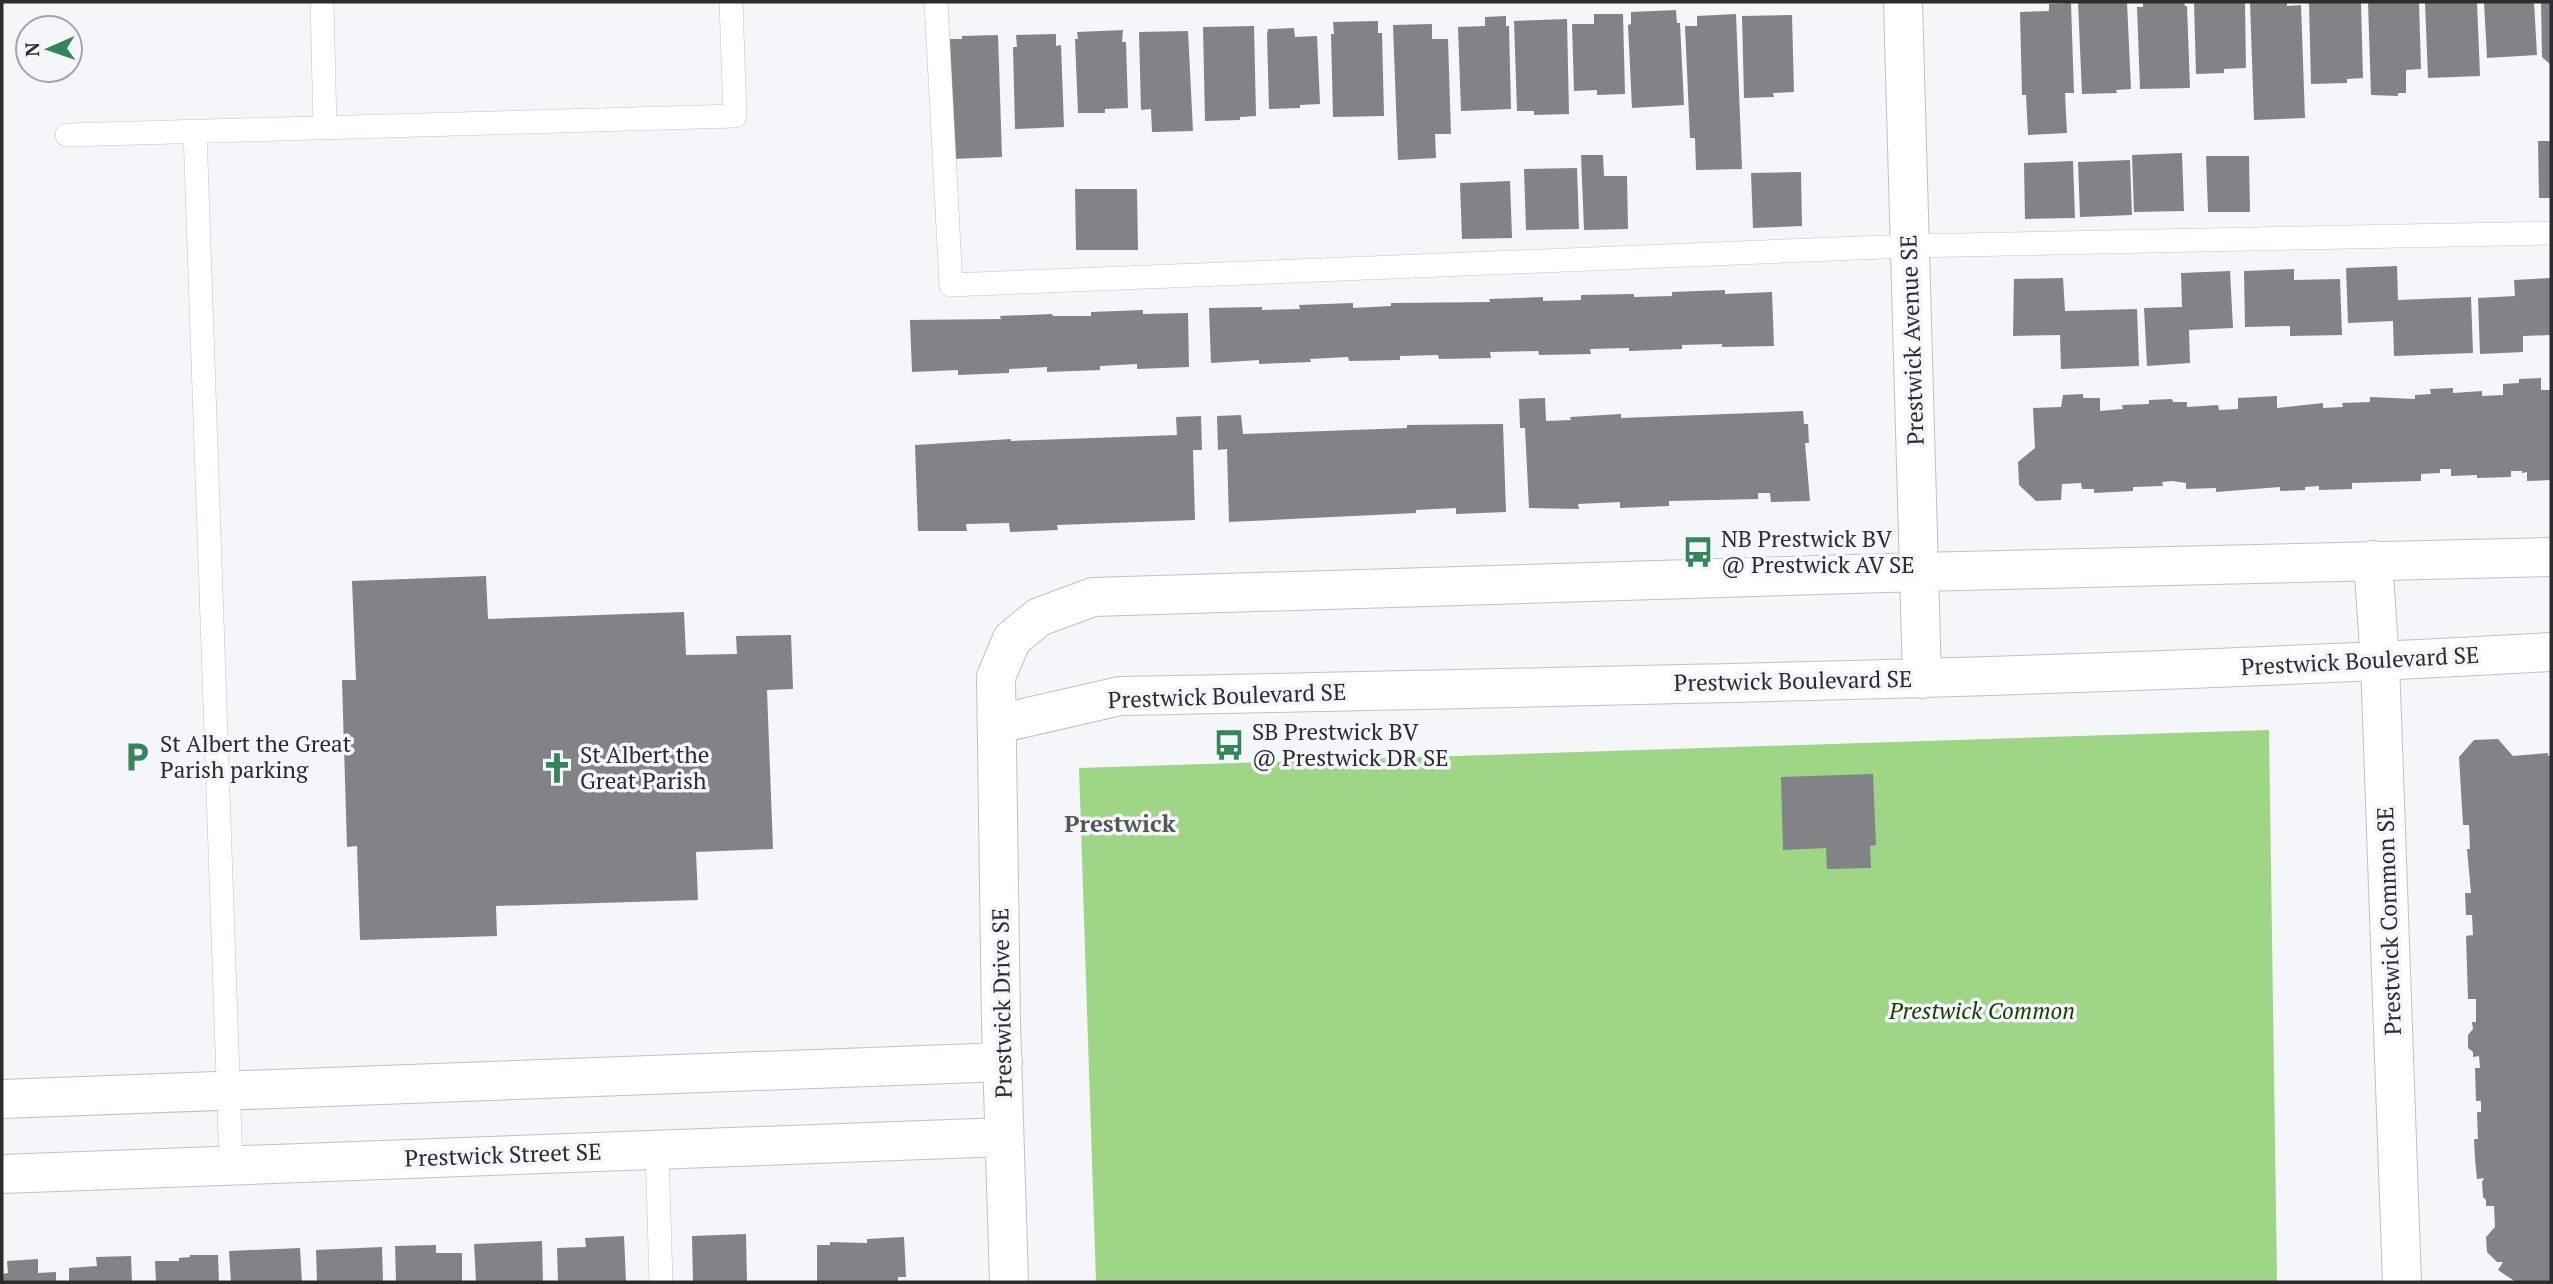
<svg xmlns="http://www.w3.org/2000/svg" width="2553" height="1284" font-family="'PT Serif',serif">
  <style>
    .green { fill: #9ed686 }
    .building { fill: #818386 }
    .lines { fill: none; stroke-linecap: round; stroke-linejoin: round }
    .service-casing { stroke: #c0c1c4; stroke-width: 24 }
    .minor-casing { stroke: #c0c1c4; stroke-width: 40 }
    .service { stroke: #fff; stroke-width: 23 }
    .minor { stroke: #fff; stroke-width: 38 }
    .labels { text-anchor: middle; stroke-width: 7; stroke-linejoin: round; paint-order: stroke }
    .street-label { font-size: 23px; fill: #2c2c2d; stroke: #f4f6f9 }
    .poi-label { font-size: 23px; fill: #2c2c2d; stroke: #f4f6f9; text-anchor: start }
    .park-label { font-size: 23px; font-style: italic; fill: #183c02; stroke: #f4f6f9 }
    .neighbourhood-label { font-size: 24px; font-weight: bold; fill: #545658; stroke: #f4f6f9 }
  </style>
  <rect width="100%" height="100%" fill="#f4f6f9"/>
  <path class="green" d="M 2269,730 L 2277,1281 L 1096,1282 L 1079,768 Z"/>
  <path class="building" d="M 2078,2 L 2127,2 L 2131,89 L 2116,90 L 2117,93 L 2082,94 Z
    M 2143,2 L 2184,2 L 2185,6 L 2187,6 L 2190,88 L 2140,89 L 2137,7 L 2143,7 Z
    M 2194,2 L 2245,2 L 2246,68 L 2224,69 L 2224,73 L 2196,74 Z
    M 2250,2 L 2287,2 L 2287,6 L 2301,5 L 2305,118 L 2254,120 Z
    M 2309,2 L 2361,2 L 2363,78 L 2347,79 L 2347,83 L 2311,84 Z
    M 2368,2 L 2419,2 L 2421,69 L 2406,70 L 2406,93 L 2398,93 L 2398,96 L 2371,95 Z
    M 2425,2 L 2477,2 L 2480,76 L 2428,78 Z
    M 2484,2 L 2534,2 L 2537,55 L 2487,58 Z
    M 2541,2 L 2551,2 L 2551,65 L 2542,57 Z
    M 2071,3 L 2074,93 L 2065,93 L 2067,133 L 2028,135 L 2026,95 L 2022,95 L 2020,12 L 2049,11 L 2049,4 Z
    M 1676,10 L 1677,23 L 1680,23 L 1684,105 L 1632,108 L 1628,25 L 1631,24 L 1631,12 Z
    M 1594,14 L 1623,14 L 1625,94 L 1597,95 L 1597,90 L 1574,91 L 1572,24 L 1594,24 Z
    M 1736,14 L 1742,169 L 1696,170 L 1695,138 L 1690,138 L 1685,26 L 1697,26 L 1697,16 Z
    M 1792,15 L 1794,92 L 1773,93 L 1774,97 L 1744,98 L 1742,16 Z
    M 1506,16 L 1506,26 L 1509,26 L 1511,109 L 1461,111 L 1458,27 L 1485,26 L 1485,17 Z
    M 1567,19 L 1569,114 L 1534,115 L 1534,111 L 1517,111 L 1514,21 Z
    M 1378,21 L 1378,33 L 1382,33 L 1384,116 L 1333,117 L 1331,34 L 1334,34 L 1333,22 Z
    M 1432,24 L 1432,39 L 1448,39 L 1451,134 L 1435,134 L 1436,158 L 1398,160 L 1393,25 Z
    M 1254,26 L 1256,116 L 1240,117 L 1240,120 L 1205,121 L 1203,27 Z
    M 1294,28 L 1295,37 L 1317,36 L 1320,104 L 1300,105 L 1300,108 L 1269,109 L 1267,34 L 1268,29 Z
    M 1123,30 L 1122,42 L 1126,42 L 1128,108 L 1105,109 L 1105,113 L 1078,113 L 1075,39 L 1078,39 L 1077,32 Z
    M 1188,31 L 1193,131 L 1152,132 L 1151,109 L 1141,110 L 1139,32 Z
    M 1056,34 L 1056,46 L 1061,45 L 1064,127 L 1015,129 L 1013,47 L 1017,47 L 1016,35 Z
    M 998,35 L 1002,157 L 952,159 L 947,39 L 962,39 L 962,36 Z
    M 2538,141 L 2551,141 L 2551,198 L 2539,198 Z
    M 2182,153 L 2184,211 L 2134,212 L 2132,155 Z
    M 1581,155 L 1603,155 L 1604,176 L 1627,176 L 1628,229 L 1584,230 Z
    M 2206,156 L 2249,156 L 2250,212 L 2208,212 Z
    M 2130,160 L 2132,215 L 2080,217 L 2078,162 Z
    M 2073,161 L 2075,218 L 2025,219 L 2024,163 Z
    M 1577,168 L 1579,229 L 1526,230 L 1524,169 Z
    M 1801,172 L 1802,226 L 1753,228 L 1751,173 Z
    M 1510,181 L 1512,238 L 1462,239 L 1460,183 Z
    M 1075,189 L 1137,189 L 1138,250 L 1076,250 Z
    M 2397,266 L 2398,300 L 2471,297 L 2473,353 L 2394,356 L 2393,321 L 2348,323 L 2346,268 Z
    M 2294,269 L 2294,280 L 2340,279 L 2342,335 L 2290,336 L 2290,326 L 2245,327 L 2244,271 Z
    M 2230,271 L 2233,328 L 2189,330 L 2190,363 L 2147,366 L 2144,308 L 2182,307 L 2181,273 Z
    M 2063,278 L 2065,311 L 2137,309 L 2139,366 L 2061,369 L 2060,335 L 2013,336 L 2014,279 Z
    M 2551,278 L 2551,335 L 2523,336 L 2523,352 L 2480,354 L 2478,298 L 2515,296 L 2514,280 Z
    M 1725,290 L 1725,294 L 1772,292 L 1774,346 L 1722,347 L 1722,344 L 1682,345 L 1682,349 L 1629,351 L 1629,348 L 1590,349 L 1591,354 L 1539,355 L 1538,351 L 1490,352 L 1491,358 L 1439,359 L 1438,355 L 1400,356 L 1400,360 L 1349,361 L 1348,357 L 1310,359 L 1311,362 L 1259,364 L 1259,360 L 1211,363 L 1209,308 L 1262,307 L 1262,310 L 1300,309 L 1299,305 L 1353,303 L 1353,308 L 1391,306 L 1391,303 L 1490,302 L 1489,299 L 1543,297 L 1543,301 L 1581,300 L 1581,295 L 1634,294 L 1634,297 L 1672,296 L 1672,292 Z
    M 1143,310 L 1143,314 L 1188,313 L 1189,367 L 1137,369 L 1137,364 L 1100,366 L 1100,370 L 1047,372 L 1047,367 L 1009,369 L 1009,373 L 958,375 L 958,370 L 912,372 L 910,320 L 1001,319 L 1000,316 L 1052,314 L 1053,316 L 1091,316 L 1091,312 Z
    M 2541,378 L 2541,390 L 2551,390 L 2551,480 L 2527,481 L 2527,472 L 2522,473 L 2522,471 L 2511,471 L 2511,477 L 2477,478 L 2477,475 L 2451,476 L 2451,469 L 2440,469 L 2440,473 L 2421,474 L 2421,481 L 2352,483 L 2352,489 L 2319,490 L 2319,486 L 2305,487 L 2305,490 L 2280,491 L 2280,487 L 2216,492 L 2216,488 L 2186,489 L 2186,483 L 2172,481 L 2162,482 L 2163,486 L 2133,487 L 2133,491 L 2094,493 L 2094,489 L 2082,489 L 2081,483 L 2062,484 L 2061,500 L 2036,501 L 2019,485 L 2018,462 L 2035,448 L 2033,408 L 2061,407 L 2063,395 L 2083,394 L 2083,398 L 2100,398 L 2100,411 L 2123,409 L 2122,405 L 2149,404 L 2149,400 L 2172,399 L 2173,402 L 2187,402 L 2187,407 L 2218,405 L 2219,410 L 2238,409 L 2238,398 L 2277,396 L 2277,408 L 2323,403 L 2323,408 L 2343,407 L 2342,403 L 2370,402 L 2370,397 L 2415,399 L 2415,395 L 2431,394 L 2430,389 L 2453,388 L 2453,393 L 2482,391 L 2482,396 L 2503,395 L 2503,384 L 2519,383 L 2519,379 Z
    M 1545,398 L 1546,421 L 1571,420 L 1570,417 L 1621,414 L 1621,418 L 1803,411 L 1804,424 L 1808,424 L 1809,443 L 1805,443 L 1810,501 L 1771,502 L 1770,493 L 1758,493 L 1758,499 L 1669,501 L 1669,506 L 1620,508 L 1620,502 L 1578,504 L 1579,509 L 1529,508 L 1525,428 L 1520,428 L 1519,399 Z
    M 1241,415 L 1243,434 L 1407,428 L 1407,425 L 1503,424 L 1506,512 L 1456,514 L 1456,508 L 1416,510 L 1416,513 L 1229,522 L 1227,449 L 1218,450 L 1217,416 Z
    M 1201,416 L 1202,450 L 1193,450 L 1195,520 L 1057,525 L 1058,530 L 1010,532 L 1009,523 L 966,524 L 967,531 L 918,531 L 915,445 L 1011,439 L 1011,441 L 1177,435 L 1176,417 Z
    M 486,576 L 488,619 L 684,612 L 686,655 L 737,654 L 736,636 L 791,635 L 793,689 L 767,690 L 773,849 L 696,852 L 698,900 L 496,906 L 497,936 L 360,940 L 357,846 L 347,847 L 342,680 L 356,680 L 352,581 Z
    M 2498,739 L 2513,756 L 2548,753 L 2548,756 L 2551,755 L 2551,1282 L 2516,1282 L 2498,1270 L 2503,1262 L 2497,1262 L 2487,1252 L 2486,1237 L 2495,1227 L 2494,1206 L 2486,1206 L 2486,1200 L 2483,1197 L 2482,1182 L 2484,1178 L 2477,1179 L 2475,1159 L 2474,1139 L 2478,1139 L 2477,1112 L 2481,1112 L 2481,1101 L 2476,1101 L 2475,1068 L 2480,1068 L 2479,1056 L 2473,1057 L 2473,1052 L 2468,1048 L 2468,1035 L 2473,1029 L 2472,1022 L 2476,1022 L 2476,999 L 2468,999 L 2466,936 L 2473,935 L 2472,915 L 2466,915 L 2465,893 L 2471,893 L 2467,849 L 2470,849 L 2469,825 L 2463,825 L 2459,757 L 2474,740 Z
    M 1873,774 L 1876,845 L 1870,846 L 1871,868 L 1827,869 L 1826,848 L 1783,850 L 1781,777 Z
    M 746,1234 L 747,1282 L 693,1282 L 692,1236 Z
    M 624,1236 L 626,1282 L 558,1282 L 557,1248 L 586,1247 L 585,1238 Z
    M 904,1237 L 906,1277 L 898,1277 L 898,1282 L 817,1282 L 817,1245 L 830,1245 L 830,1242 L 867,1243 L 867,1239 Z
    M 542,1241 L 543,1282 L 476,1282 L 474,1244 Z
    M 436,1245 L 436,1253 L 462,1253 L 462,1282 L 396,1282 L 395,1246 Z
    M 382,1247 L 383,1282 L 317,1282 L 316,1250 Z
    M 300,1248 L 302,1282 L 231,1282 L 229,1251 Z
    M 190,1255 L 218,1255 L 219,1282 L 156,1282 L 155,1261 L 179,1261 L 179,1258 L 190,1257 Z
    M 131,1256 L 132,1282 L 69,1282 L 69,1268 L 97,1266 L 96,1257 Z
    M 38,1259 L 38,1273 L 56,1272 L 56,1282 L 2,1282 L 2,1274 L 8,1273 L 7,1261 Z"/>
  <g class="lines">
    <defs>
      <path id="service" d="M 322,2 L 325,128
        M 936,2 L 951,285 L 1909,246 L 2551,233
        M 195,131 L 231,1165
        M 67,135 L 735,116 L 731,2
        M 657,1150 L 661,1282"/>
      <path id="minor" d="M 1903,2 L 1922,679
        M 2373,560 L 2380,662 L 2402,1282
        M 998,724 L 1120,696 C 1597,686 2075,679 2551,652
        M 2,1099 L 1003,1062
        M 2,1174 L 1004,1137
        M 1009,1282 L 1001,1023 L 996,677 L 1012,639 L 1039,617 L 1093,597 L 1919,572 L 2551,557"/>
    </defs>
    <use href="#service" class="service-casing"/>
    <use href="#minor" class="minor-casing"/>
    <use href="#service" class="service"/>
    <use href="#minor" class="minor"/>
  </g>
  <defs>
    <symbol id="bus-bare" viewBox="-9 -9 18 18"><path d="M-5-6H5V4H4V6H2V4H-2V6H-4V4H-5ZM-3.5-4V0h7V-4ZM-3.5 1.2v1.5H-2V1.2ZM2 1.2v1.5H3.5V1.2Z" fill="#348658" stroke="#f4f6f9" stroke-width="2.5" paint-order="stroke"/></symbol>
    <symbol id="parking-bare" viewBox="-9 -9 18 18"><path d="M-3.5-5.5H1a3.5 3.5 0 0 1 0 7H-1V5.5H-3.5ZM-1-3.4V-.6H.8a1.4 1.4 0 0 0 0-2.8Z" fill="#348658" stroke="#f4f6f9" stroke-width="2.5" paint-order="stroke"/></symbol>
    <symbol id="church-bare" viewBox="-9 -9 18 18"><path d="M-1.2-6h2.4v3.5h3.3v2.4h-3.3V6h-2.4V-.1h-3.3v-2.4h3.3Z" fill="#348658" stroke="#f4f6f9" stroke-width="2.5" paint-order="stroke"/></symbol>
  </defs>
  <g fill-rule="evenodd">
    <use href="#bus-bare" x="1676" y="530" width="44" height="44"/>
    <use href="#bus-bare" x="1207" y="723" width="44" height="44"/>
    <use href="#parking-bare" x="115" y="735" width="44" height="44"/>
    <use href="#church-bare" x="535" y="746" width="44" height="44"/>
  </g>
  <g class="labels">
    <g class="street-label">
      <text transform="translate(1912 340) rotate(-92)" y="8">Prestwick Avenue SE</text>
      <text transform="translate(2360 661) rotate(-3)" y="8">Prestwick Boulevard SE</text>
      <text transform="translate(1793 681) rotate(-1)" y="8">Prestwick Boulevard SE</text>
      <text transform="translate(1227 696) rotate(-2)" y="8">Prestwick Boulevard SE</text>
      <text transform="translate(2389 921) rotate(-92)" y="8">Prestwick Common SE</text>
      <text transform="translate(1002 1003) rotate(-91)" y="8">Prestwick Drive SE</text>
      <text transform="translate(503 1155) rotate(-2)" y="8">Prestwick Street SE</text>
    </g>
    <g class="poi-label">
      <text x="1721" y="547">NB Prestwick BV<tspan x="1721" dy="26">@ Prestwick AV SE</tspan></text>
      <text x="1252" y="740">SB Prestwick BV<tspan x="1252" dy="26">@ Prestwick DR SE</tspan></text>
      <text x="160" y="752">St Albert the Great<tspan x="160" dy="26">Parish parking</tspan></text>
      <text x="580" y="763">St Albert the<tspan x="580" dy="26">Great Parish</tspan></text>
    </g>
    <g class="park-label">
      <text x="1982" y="1019">Prestwick Common</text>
    </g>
    <g class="neighbourhood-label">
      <text x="1120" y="832">Prestwick</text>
    </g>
  </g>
  <rect width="2553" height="1284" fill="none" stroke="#2c2c2d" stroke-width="7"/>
  <g transform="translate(49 49) rotate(268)"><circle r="33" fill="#f4f6f9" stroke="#a4a5a7" stroke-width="2"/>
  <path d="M0-5L12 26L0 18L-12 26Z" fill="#348658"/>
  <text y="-10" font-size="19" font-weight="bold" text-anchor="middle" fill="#2c2c2d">N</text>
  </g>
</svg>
